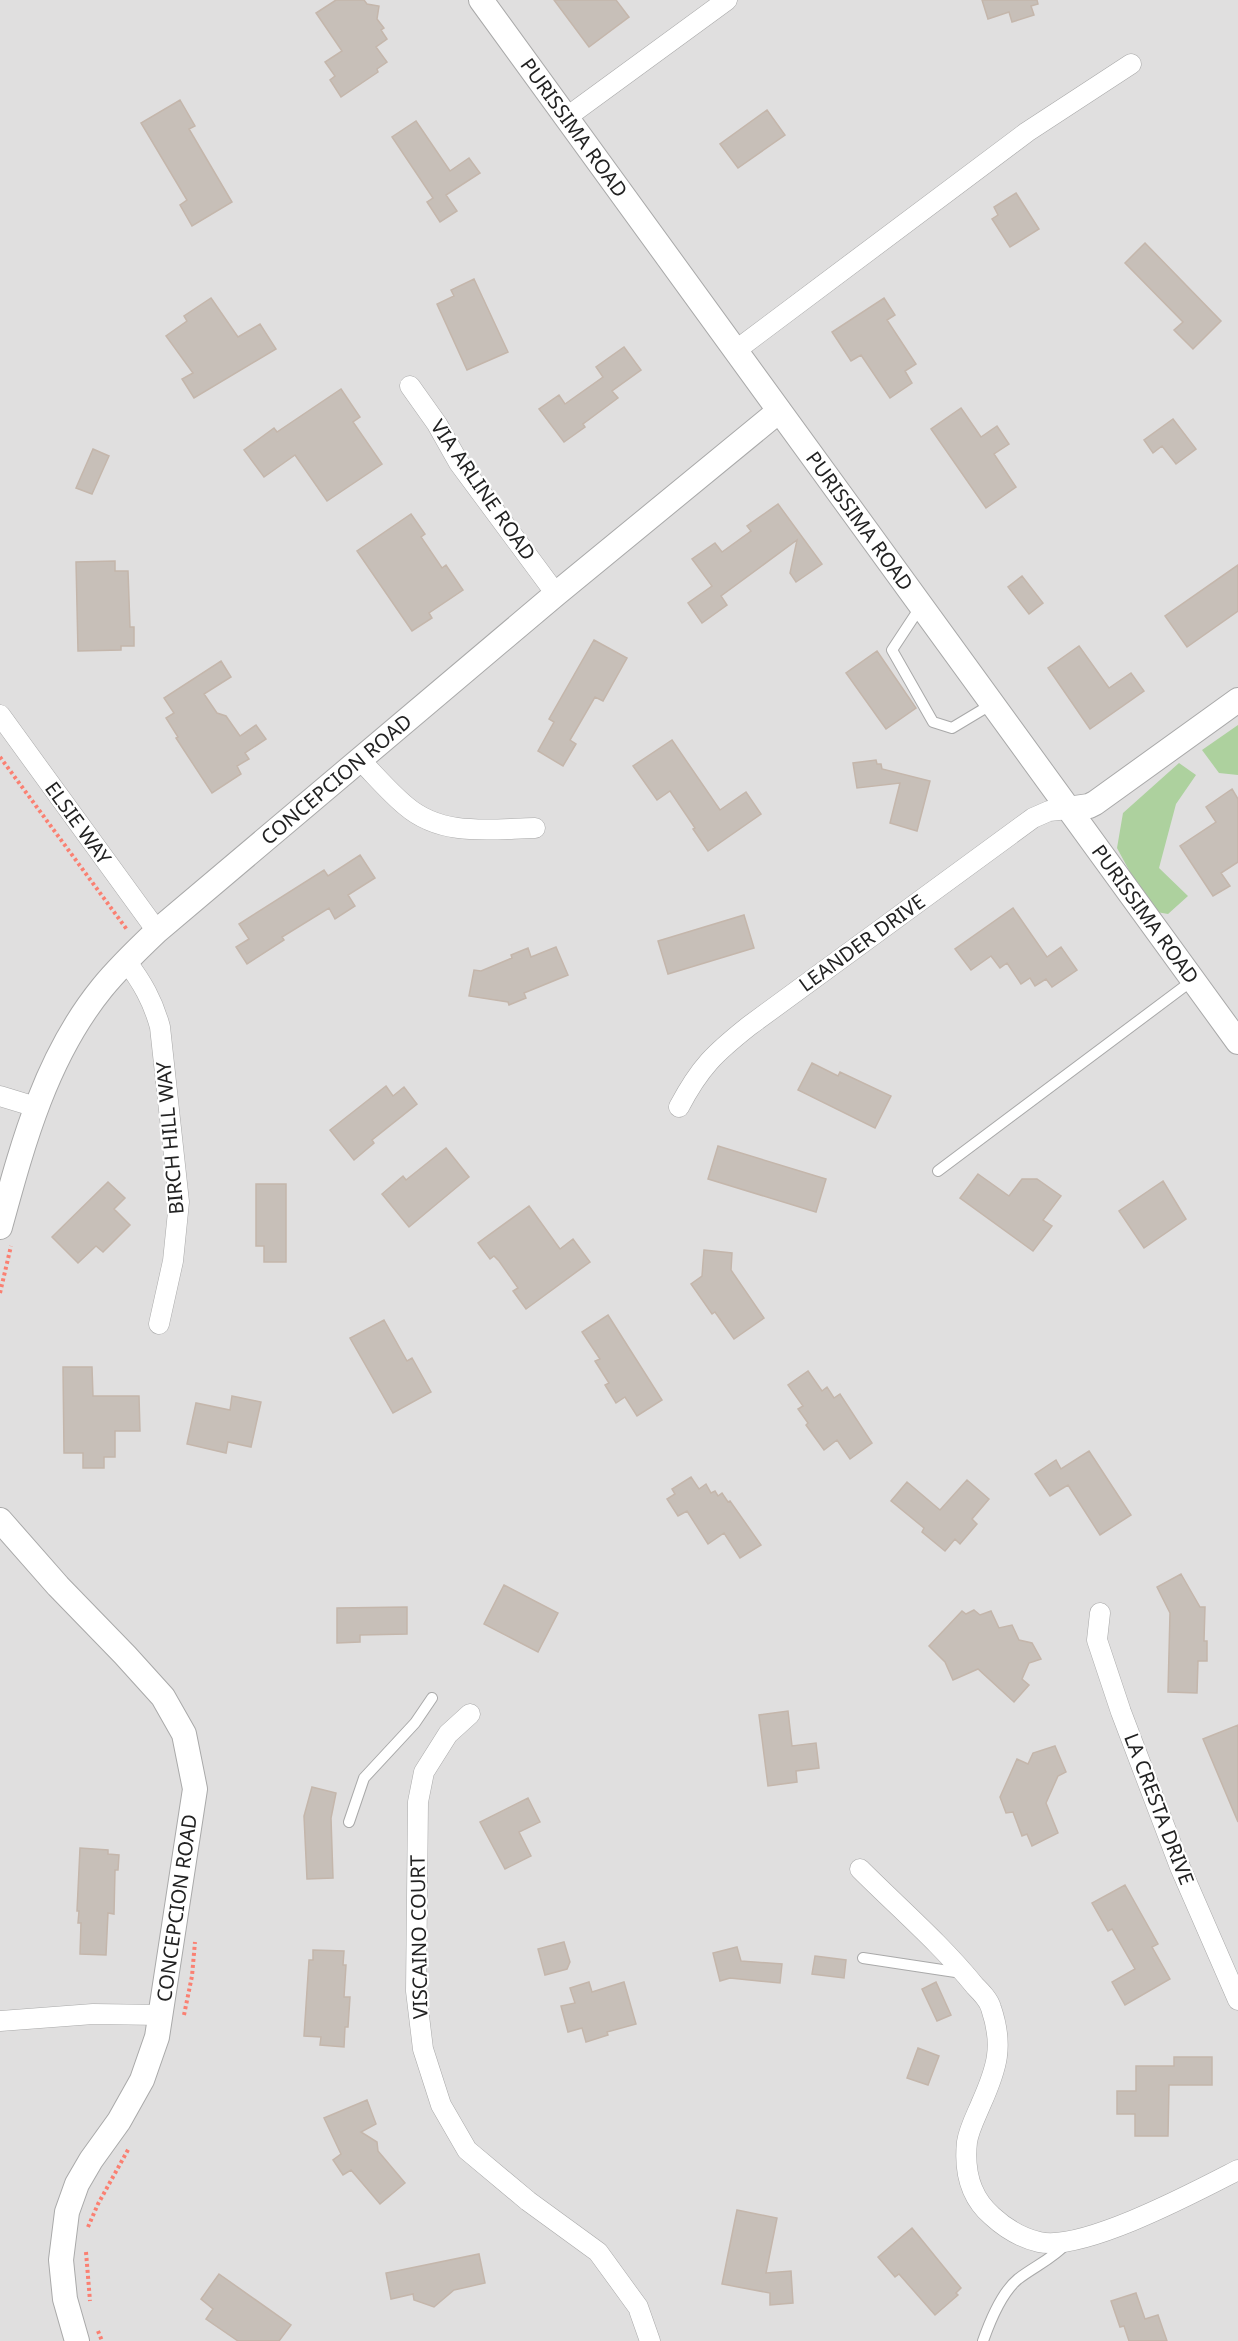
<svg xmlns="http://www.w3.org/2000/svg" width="1238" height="2341" font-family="'Noto Sans',sans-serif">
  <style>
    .residential { fill: #e0dfdf }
    .forest { fill: #add19e }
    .building { fill: #c7bfb8; stroke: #c4b6ab; stroke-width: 1.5 }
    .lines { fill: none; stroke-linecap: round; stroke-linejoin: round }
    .service-casing { stroke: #a9a9a9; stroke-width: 12 }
    .minor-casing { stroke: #a9a9a9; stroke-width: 21 }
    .tertiary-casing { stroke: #a9a9a9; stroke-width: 26 }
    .path { stroke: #fa8072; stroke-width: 4; stroke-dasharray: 3 3; stroke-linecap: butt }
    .service { stroke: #fff; stroke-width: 10 }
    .minor { stroke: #fff; stroke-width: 20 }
    .tertiary { stroke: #fff; stroke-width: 24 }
    .labels { text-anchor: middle; stroke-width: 4.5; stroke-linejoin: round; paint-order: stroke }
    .street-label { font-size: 20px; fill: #222; stroke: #fff }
  </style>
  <rect width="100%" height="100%" fill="#f2efe9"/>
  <path class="residential" d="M 0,0 L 1238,0 L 1238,2341 L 0,2341 Z"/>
  <path class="forest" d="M 1238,725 L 1238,775 L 1219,773 L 1202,750 Z
    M 1179,763 L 1196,775 L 1176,804 L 1159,868 L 1188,896 L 1168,914 L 1151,911 L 1117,848 L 1123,813 Z"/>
  <path class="building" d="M 336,0 L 364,0 L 367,4 L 379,6 L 377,19 L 384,28 L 381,30 L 387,39 L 376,47 L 387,62 L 377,69 L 378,72 L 341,97 L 330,80 L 335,76 L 325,62 L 342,51 L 316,13 Z
    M 554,0 L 616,0 L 629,17 L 589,47 Z
    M 982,0 L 1037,0 L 1038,4 L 1031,6 L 1034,15 L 1012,22 L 1009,12 L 988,19 Z
    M 180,100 L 195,126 L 189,129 L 232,202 L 192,226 L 180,205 L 187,200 L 141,123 Z
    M 767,110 L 785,135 L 738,168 L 720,144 Z
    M 416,121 L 450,171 L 469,158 L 480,173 L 446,195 L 457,211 L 440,222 L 427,202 L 433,198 L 392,137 Z
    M 1016,193 L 1039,229 L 1010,247 L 992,219 L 998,215 L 994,207 Z
    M 1145,243 L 1221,321 L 1193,349 L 1174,330 L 1183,322 L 1125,263 Z
    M 474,279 L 508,352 L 467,370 L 437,304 L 454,296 L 451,290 Z
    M 211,298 L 238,337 L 260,324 L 276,349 L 194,398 L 182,379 L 193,373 L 166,336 L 187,321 L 184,316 Z
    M 884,298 L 895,315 L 887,320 L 916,364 L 905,371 L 912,383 L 890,398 L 861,355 L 851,361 L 832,332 Z
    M 624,347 L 641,370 L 612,391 L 618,398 L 583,424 L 585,427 L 564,442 L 539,409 L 559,395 L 565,404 L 603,377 L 596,367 Z
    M 341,389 L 360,417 L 353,422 L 382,464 L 327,501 L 295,455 L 264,477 L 244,450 L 274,428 L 277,432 Z
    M 961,408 L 981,437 L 997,426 L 1009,444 L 994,454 L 1016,487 L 986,508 L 931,429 Z
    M 1173,419 L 1196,449 L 1176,464 L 1162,446 L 1153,453 L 1144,440 Z
    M 93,449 L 109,456 L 92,494 L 76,488 Z
    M 778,504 L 822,564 L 796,582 L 790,573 L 797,540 L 721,596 L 727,605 L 702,623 L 688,603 L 712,586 L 692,559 L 715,543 L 722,552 L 751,531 L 747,526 Z
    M 411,514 L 425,534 L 421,537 L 442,568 L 446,565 L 463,590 L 429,613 L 432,618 L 412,631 L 357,551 Z
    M 115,561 L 115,571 L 128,571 L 130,627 L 134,627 L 134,646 L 121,646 L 121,650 L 78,651 L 76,562 Z
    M 1238,565 L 1238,611 L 1187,647 L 1165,616 Z
    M 1022,576 L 1043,603 L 1029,614 L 1008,587 Z
    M 594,640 L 627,658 L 603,701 L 595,697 L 570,740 L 576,744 L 563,766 L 538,751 L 554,722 L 549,719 Z
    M 1079,646 L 1109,688 L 1131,673 L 1144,691 L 1090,729 L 1048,668 Z
    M 877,651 L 916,708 L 886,729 L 846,673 Z
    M 221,661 L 231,677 L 204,694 L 217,713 L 226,716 L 240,736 L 256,725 L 266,739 L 245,753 L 249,759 L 237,766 L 241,774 L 212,793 L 176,738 L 178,737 L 166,718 L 174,713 L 164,698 Z
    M 672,740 L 720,810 L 746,792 L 761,814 L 708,851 L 693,829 L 695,828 L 670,791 L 657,800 L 633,766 Z
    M 876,760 L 877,764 L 881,764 L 882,769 L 930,781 L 917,831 L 890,823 L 900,783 L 857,788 L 853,763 Z
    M 1232,789 L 1238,799 L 1238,862 L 1221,873 L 1230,886 L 1213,896 L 1180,846 L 1216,822 L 1206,807 Z
    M 360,855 L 375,878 L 348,895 L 355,906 L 335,919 L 329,908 L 282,937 L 284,940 L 247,964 L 236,947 L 249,939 L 239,924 L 324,870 L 328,876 Z
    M 1013,908 L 1047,957 L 1061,947 L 1077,970 L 1052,987 L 1046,979 L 1035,986 L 1030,978 L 1021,984 L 1007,963 L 1000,968 L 991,956 L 971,970 L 955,949 Z
    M 744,915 L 754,948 L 668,974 L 658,941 Z
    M 556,947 L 568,975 L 524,993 L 526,998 L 509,1005 L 508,1002 L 469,996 L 474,970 L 481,971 L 512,958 L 511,955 L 528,948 L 531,957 Z
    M 812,1063 L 838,1076 L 840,1072 L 891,1096 L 875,1128 L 798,1090 Z
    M 386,1086 L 393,1096 L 404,1087 L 417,1104 L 372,1140 L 374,1143 L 354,1160 L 330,1130 Z
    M 718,1146 L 826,1179 L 816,1212 L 708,1179 Z
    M 446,1148 L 469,1177 L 409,1227 L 382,1194 L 403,1176 L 406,1180 Z
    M 978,1174 L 1009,1196 L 1022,1179 L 1037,1179 L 1061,1196 L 1043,1220 L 1052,1226 L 1033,1251 L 960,1198 Z
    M 1163,1181 L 1186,1219 L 1144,1248 L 1119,1211 Z
    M 108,1182 L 125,1198 L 114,1209 L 130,1225 L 103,1252 L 96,1246 L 78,1263 L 52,1237 Z
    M 256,1184 L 286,1184 L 286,1262 L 264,1262 L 264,1246 L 256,1246 Z
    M 529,1206 L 560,1249 L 573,1239 L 590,1262 L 526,1309 L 513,1291 L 518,1288 L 499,1261 L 494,1256 L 490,1259 L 478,1243 Z
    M 704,1250 L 732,1253 L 731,1270 L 764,1318 L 734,1339 L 715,1312 L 712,1314 L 691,1284 L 702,1276 Z
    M 608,1315 L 662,1400 L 637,1416 L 625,1397 L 616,1403 L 605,1385 L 609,1383 L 595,1361 L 600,1359 L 582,1332 Z
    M 384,1320 L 407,1361 L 412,1358 L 431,1392 L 393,1413 L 350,1338 Z
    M 63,1367 L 92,1367 L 93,1396 L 139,1396 L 140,1431 L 115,1431 L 115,1457 L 104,1457 L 104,1468 L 83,1468 L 83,1453 L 64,1453 Z
    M 808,1371 L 822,1391 L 827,1387 L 834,1398 L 840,1394 L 872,1443 L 850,1459 L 837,1440 L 824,1450 L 806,1425 L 808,1423 L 798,1409 L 803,1406 L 788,1385 Z
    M 232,1396 L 261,1402 L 251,1447 L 228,1442 L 226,1453 L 187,1444 L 196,1403 L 230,1410 Z
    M 1089,1451 L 1131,1515 L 1100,1535 L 1068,1485 L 1050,1496 L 1035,1474 L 1056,1460 L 1061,1469 Z
    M 691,1477 L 699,1489 L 706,1484 L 711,1493 L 715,1491 L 718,1496 L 722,1493 L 728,1502 L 730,1501 L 761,1545 L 740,1558 L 724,1533 L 708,1544 L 687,1511 L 678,1516 L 667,1499 L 675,1494 L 672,1489 Z
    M 967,1480 L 989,1499 L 972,1519 L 977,1524 L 960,1544 L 955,1539 L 945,1551 L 922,1532 L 924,1528 L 891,1501 L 907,1482 L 940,1510 Z
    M 1181,1574 L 1200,1607 L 1205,1607 L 1204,1641 L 1207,1641 L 1207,1661 L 1198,1661 L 1197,1693 L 1168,1692 L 1170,1613 L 1157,1587 Z
    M 504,1585 L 558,1613 L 538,1652 L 484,1624 Z
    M 407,1607 L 407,1634 L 360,1635 L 360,1642 L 337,1643 L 337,1608 Z
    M 974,1610 L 980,1615 L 991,1611 L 999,1628 L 1012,1625 L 1019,1640 L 1032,1643 L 1041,1659 L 1029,1663 L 1022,1679 L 1029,1685 L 1014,1702 L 978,1669 L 953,1680 L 945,1662 L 929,1646 L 962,1611 L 966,1614 Z
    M 788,1711 L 792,1746 L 816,1743 L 819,1768 L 796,1771 L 797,1782 L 768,1786 L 759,1715 Z
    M 1238,1725 L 1238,1822 L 1203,1739 Z
    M 1055,1746 L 1066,1772 L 1058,1776 L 1046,1803 L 1058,1833 L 1032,1846 L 1027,1834 L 1022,1836 L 1013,1812 L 1006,1813 L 1000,1797 L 1017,1759 L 1028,1764 L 1033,1753 Z
    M 312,1787 L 336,1793 L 331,1818 L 333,1878 L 307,1879 L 304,1816 Z
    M 528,1798 L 540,1822 L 519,1832 L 531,1856 L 505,1869 L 480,1822 Z
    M 80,1848 L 108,1850 L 108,1854 L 119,1855 L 118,1870 L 115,1870 L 114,1914 L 108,1913 L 106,1955 L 80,1954 L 81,1923 L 78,1923 L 79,1911 L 77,1911 Z
    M 1125,1885 L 1158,1944 L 1152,1947 L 1170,1979 L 1125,2005 L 1112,1982 L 1135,1969 L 1112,1929 L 1108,1931 L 1092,1903 Z
    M 564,1942 L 570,1962 L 567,1969 L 545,1975 L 538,1949 Z
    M 737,1947 L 741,1961 L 782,1964 L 780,1983 L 730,1978 L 720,1981 L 713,1953 Z
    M 313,1950 L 344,1951 L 343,1965 L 346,1965 L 344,1997 L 350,1997 L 348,2027 L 345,2027 L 344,2047 L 320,2045 L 321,2037 L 304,2036 L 309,1960 L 313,1960 Z
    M 815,1956 L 846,1960 L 844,1978 L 812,1974 Z
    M 589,1982 L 592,1992 L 624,1982 L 636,2024 L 607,2032 L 608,2035 L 586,2042 L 582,2028 L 568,2032 L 561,2006 L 575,2003 L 570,1988 Z
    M 936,1982 L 951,2015 L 937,2021 L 922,1989 Z
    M 918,2048 L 939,2056 L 928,2085 L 907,2078 Z
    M 1174,2057 L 1212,2057 L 1212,2085 L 1169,2085 L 1168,2136 L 1135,2136 L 1135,2114 L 1117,2114 L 1117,2091 L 1136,2091 L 1136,2066 L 1174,2066 Z
    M 367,2100 L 376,2124 L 361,2132 L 377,2142 L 378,2151 L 405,2183 L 380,2204 L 351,2170 L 343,2175 L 333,2160 L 341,2154 L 324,2118 Z
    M 737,2210 L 777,2218 L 766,2273 L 791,2271 L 793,2303 L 770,2305 L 770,2293 L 722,2284 Z
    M 912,2228 L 961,2288 L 956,2293 L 958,2295 L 935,2315 L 899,2274 L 895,2277 L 878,2257 Z
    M 479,2254 L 485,2283 L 454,2290 L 434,2307 L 414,2300 L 413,2294 L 391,2299 L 386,2273 Z
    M 219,2274 L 291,2325 L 279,2341 L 238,2341 L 206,2319 L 213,2309 L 201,2299 Z
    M 1136,2293 L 1145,2319 L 1158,2315 L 1167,2341 L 1129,2341 L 1124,2326 L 1120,2327 L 1111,2301 Z"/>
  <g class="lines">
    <defs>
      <path id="service" d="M 921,606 L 892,650 L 933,722 L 952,728 L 992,704
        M 938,1171 L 1193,980
        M 349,1822 L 364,1778 L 415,1723 L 432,1698
        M 863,1958 L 962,1973
        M 983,2341 C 990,2321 1001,2293 1018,2279 C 1035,2266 1054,2258 1068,2242"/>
      <path id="minor" d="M 567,117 L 727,0
        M 735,351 L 1027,132 L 1131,64
        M 410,386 L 437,424 L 459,463 L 556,594
        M 0,715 L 157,931
        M 360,760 C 375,775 389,792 406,806 C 442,837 490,829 535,828
        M 126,961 C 142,982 153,1001 160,1027 L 179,1202 L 173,1261 L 159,1324
        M 0,1096 L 36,1107
        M 679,1107 C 700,1067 715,1053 749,1026 L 1033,818 L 1049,811 L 1068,809
        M 1100,1613 L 1097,1640 L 1121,1712 L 1180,1867 L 1238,2000
        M 470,1714 L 448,1734 L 424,1772 L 418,1802 L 416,1991 L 423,2049 L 441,2105 L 467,2150 L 528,2201 L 598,2252 L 638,2307 L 650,2341
        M 860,1869 C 899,1908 941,1944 975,1986 C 981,1992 989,2000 991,2008 C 1004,2046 997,2068 981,2104 C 976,2116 969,2129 967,2142 C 964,2170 970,2197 992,2216 C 1005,2228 1022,2238 1039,2242 C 1083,2252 1197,2191 1238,2170
        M 0,2021 L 93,2014 L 162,2015"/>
      <g id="tertiary">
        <path id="s1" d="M 481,0 L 1238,1042"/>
        <path d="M 1068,809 L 1089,806 L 1095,803 L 1238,700"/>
        <path id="s2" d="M 0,1227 C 23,1143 46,1057 102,988 C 119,967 138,949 157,931 L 556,594 L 779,411"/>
        <path d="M 0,1520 L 58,1586 L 125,1655 L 163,1697 L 184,1734 L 195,1789 L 157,2037 L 142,2080 L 119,2121 L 91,2160 L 77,2184 L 67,2212 L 61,2260 L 65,2299 L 77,2341"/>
      </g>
    </defs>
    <use href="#service" class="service-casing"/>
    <use href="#minor" class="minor-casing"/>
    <use href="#tertiary" class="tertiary-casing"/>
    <path class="path" d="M 0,757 L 128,931
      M 0,1293 L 11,1246
      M 184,2015 L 192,1976 L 195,1942
      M 88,2227 L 98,2204 L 129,2148
      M 86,2252 L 90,2301
      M 98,2331 L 102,2341"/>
    <use href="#service" class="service"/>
    <use href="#minor" class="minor"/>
    <use href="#tertiary" class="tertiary"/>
  </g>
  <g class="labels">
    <g class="street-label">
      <text dy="7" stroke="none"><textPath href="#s1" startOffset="158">PURISSIMA ROAD</textPath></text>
      <text transform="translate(483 490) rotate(55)" y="7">VIA ARLINE ROAD</text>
      <text dy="7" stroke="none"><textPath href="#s1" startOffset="644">PURISSIMA ROAD</textPath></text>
      <text dy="7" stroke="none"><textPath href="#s2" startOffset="576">CONCEPCION ROAD</textPath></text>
      <text transform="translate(78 823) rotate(54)" y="7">ELSIE WAY</text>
      <text dy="7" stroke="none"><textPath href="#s1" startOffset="1130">PURISSIMA ROAD</textPath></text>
      <text transform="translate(862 943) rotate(-36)" y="7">LEANDER DRIVE</text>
      <text transform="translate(170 1138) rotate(-95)" y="7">BIRCH HILL WAY</text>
      <text transform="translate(1159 1809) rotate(69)" y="7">LA CRESTA DRIVE</text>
      <text transform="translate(177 1908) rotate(-82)" y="7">CONCEPCION ROAD</text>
      <text transform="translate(419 1937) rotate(-91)" y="7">VISCAINO COURT</text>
    </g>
  </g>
</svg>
